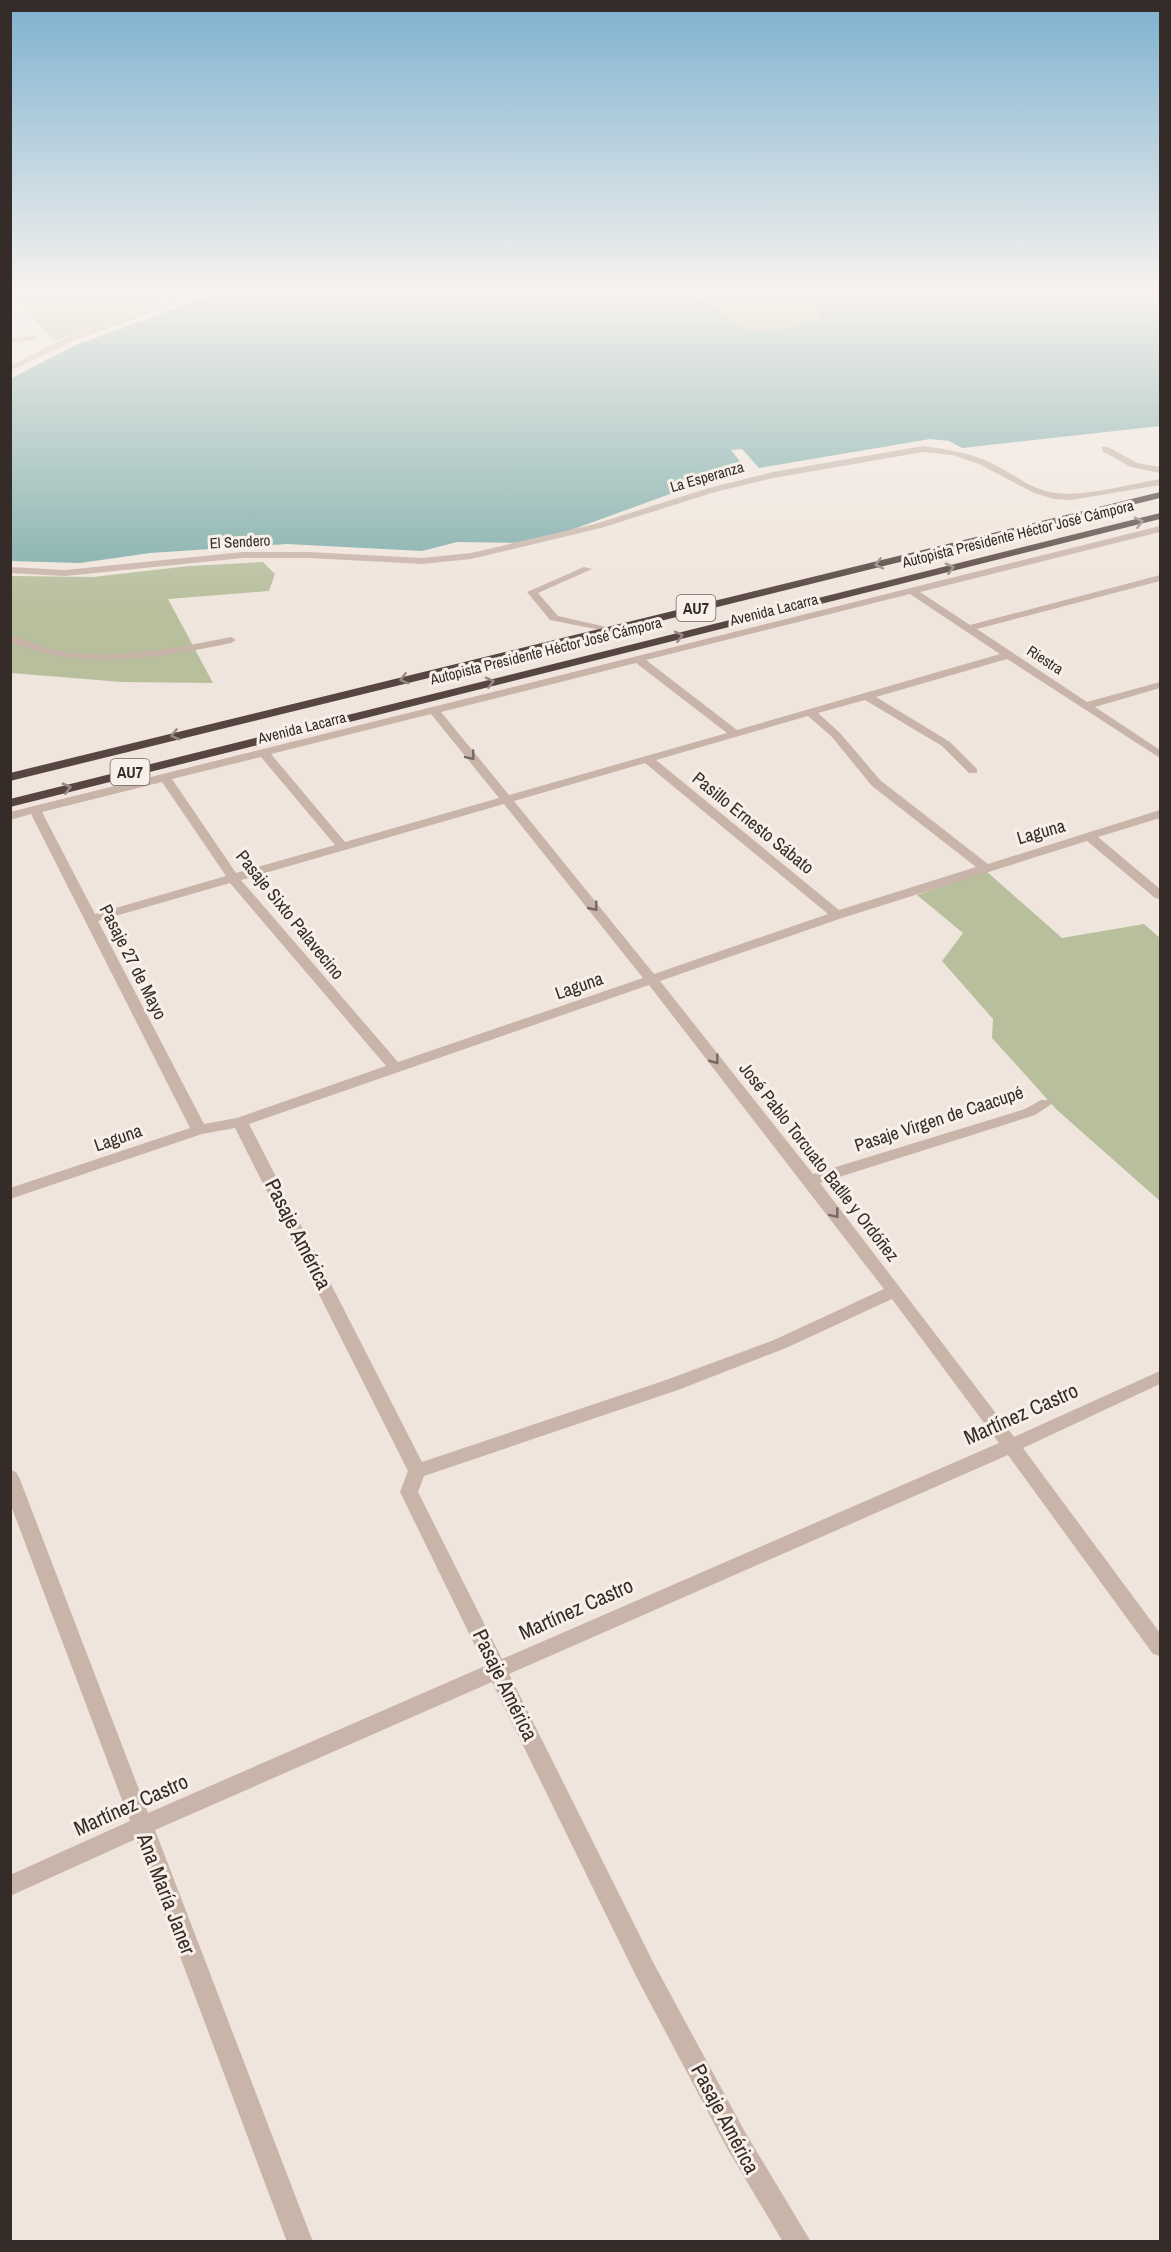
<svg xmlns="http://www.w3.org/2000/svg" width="1171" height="2252" font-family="'Archivo Narrow',sans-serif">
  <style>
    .green { fill: #b7bf9d }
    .water { fill: #7daca9 }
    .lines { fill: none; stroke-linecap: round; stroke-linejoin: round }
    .minor { fill: #c8b4a9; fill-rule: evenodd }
    .highway { fill: #564540; fill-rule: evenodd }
    .oneway { stroke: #978983 }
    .oneway2 { stroke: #776962 }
    .labels { text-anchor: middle; stroke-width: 6; stroke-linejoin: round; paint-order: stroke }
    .far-street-label { font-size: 15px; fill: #352b28; stroke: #f8efe8 }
    .shield { fill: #f8efe8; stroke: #706662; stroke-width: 1.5 }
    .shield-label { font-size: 16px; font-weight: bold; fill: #352b28 }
    .street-label { font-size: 18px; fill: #352b28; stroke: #f8efe8 }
    .near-street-label { font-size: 21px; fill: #352b28; stroke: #f8efe8 }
  </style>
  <rect width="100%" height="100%" fill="#f0e5dc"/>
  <path class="green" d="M 11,295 L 182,295 L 54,341 Z
    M 697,295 L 801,295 L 822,316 L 818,320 C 751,337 750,337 697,295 Z
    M 263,562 L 275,574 L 269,591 L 168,599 L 213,683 L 122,682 L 11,673 L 11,576 L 93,577 L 189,566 Z
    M 986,871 L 1062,938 L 1144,924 L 1160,938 L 1160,1201 L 1057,1110 L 992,1038 L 993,1019 L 942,961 L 963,933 L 917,895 Z"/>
  <path class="water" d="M 213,295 L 697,295 C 750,337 751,337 818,320 L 822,316 L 801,295 L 1160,295 L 1160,426 L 962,448 L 949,441 L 930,439 L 759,468 L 742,449 L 731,450 L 747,470 L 692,486 L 571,530 L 523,543 L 457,542 L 422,551 L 287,544 L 150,553 L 80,563 L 11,561 L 10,379 L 76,345 Z"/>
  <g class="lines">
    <path class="minor" d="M 190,295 L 201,295 L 75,340 L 10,371 L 10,366 L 69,336 Z
      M 10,313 L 18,313 L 19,315 L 10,317 Z
      M 36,335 L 39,339 L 10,343 L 10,339 Z
      M 923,446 C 944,449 966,452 985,460 C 1009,470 1030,490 1056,493 C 1084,497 1131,484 1160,479 L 1160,485 L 1071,500 L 1054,499 L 1034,493 L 979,464 L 952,455 L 923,452 L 773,478 L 715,492 L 601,528 L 471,559 L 422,564 L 309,558 L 243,558 L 65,576 L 10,573 L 10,567 L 65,570 L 243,552 L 309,552 L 422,558 L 471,553 L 595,524 L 709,488 L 773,472 Z
      M 1102,447 L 1108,447 L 1137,463 L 1160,467 L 1160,473 L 1131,467 L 1102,451 Z
      M 1160,526 L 1160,532 L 920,592 L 970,625 L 1160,575 L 1160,581 L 977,629 L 1087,702 L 1160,682 L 1160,688 L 1095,707 L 1160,750 L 1160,758 L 1007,659 L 876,697 L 950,742 L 977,769 L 977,773 L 969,773 L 942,746 L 865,700 L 818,713 L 840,733 L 880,780 L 988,864 L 1160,810 L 1160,818 L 1098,837 L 1160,889 L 1160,899 L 1155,898 L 1087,841 L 842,918 L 660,981 L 813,1174 L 1025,1109 L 1041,1100 L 1051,1100 L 1053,1103 L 1035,1115 L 820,1183 L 1014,1437 L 1160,1371 L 1160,1384 L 1023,1448 L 1160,1633 L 1160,1656 L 1153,1654 L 1008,1455 L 509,1674 L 653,1962 L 745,2132 L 811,2242 L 783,2242 L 728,2150 L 637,1978 L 492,1682 L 155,1830 L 313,2242 L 287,2242 L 136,1839 L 10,1896 L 10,1875 L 130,1821 L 10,1503 L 10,1470 L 16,1472 L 19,1477 L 148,1813 L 485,1666 L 400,1492 L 408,1471 L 235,1128 L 202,1134 L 10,1199 L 10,1188 L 190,1128 L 31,814 L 10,820 L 10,812 ZM 910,594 L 1000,654 L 737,730 L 646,660 ZM 636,663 L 727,733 L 509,795 L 441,712 ZM 431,714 L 499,798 L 345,842 L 271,754 ZM 808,716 L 832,737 L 872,786 L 976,867 L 839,910 L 656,760 ZM 261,757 L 335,845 L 236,873 L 172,779 ZM 645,763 L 828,914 L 654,974 L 514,801 ZM 162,782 L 226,876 L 95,914 L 42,812 ZM 504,804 L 643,978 L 398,1062 L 241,880 ZM 230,883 L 386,1066 L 237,1118 L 204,1124 L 98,921 ZM 649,985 L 884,1289 L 774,1340 L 666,1380 L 422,1462 L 249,1124 ZM 892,1299 L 999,1443 L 502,1659 L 418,1492 L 424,1476 L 678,1390 L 786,1348 Z
      M 584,567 L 592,569 L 538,593 L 558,616 L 611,628 L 611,632 L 550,620 L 527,592 Z
      M 10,635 C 29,640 45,649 64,652 C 120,660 176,648 231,637 L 236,640 L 231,643 C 157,658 83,672 10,642 Z"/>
    <path class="highway" d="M 1160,492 L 1160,498 L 10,781 L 10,773 Z
      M 1160,513 L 1160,519 L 10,807 L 10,799 Z"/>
  </g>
  <defs><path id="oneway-chevron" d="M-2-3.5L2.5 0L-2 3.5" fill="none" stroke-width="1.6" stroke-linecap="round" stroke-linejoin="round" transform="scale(1.5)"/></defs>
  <g class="oneway">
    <use href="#oneway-chevron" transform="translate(1139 522) rotate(-14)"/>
    <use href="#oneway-chevron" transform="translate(879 564) rotate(166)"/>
    <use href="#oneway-chevron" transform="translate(950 568) rotate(-14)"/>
    <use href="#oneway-chevron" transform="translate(679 636) rotate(-14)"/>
    <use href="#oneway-chevron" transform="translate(404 679) rotate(166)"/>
    <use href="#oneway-chevron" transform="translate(490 682) rotate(-14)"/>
    <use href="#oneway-chevron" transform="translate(175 735) rotate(166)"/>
    <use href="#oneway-chevron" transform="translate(67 788) rotate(-14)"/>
  </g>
  <g class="oneway2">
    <use href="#oneway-chevron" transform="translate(471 756) rotate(50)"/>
    <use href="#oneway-chevron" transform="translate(594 907) rotate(51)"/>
    <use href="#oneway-chevron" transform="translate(715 1060) rotate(53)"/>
    <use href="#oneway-chevron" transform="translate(835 1214) rotate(52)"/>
  </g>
  <linearGradient id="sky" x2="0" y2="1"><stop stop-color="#7db1cf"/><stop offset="0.48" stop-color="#f8f3ef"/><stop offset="1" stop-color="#f8f3ef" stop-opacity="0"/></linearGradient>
  <rect width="1171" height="610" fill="url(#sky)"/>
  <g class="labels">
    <g class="far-street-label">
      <text transform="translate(707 477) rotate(-16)" y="5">La Esperanza</text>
      <text transform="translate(1018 534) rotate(-14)" y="5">Autopista Presidente Héctor José Cámpora</text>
      <text transform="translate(240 542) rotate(-3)" y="5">El Sendero</text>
      <text transform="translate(774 610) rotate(-14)" y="5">Avenida Lacarra</text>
      <text transform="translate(546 651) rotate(-14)" y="5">Autopista Presidente Héctor José Cámpora</text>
      <text transform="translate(1045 660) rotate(33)" y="5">Riestra</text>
      <text transform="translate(302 728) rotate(-14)" y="5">Avenida Lacarra</text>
    </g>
    <g class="shield">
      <rect x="676.5" y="595" width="39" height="26" rx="4.5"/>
      <rect x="110.5" y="759" width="39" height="26" rx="4.5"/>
    </g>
    <g class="shield-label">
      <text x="696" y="614">AU7</text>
      <text x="130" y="778">AU7</text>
    </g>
    <g class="street-label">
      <text transform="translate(753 823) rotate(39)" y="6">Pasillo Ernesto Sábato</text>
      <text transform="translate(1041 832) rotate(-16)" y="6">Laguna</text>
      <text transform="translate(290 915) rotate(51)" y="6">Pasaje Sixto Palavecino</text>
      <text transform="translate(133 962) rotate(63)" y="6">Pasaje 27 de Mayo</text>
      <text transform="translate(579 986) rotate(-19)" y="6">Laguna</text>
      <text transform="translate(939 1119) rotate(-18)" y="6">Pasaje Virgen de Caacupé</text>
      <text transform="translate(118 1138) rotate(-19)" y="6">Laguna</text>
      <text transform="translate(819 1162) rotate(52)" y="6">José Pablo Torcuato Batlle y Ordóñez</text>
    </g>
    <g class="near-street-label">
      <text transform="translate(298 1234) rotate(63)" y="7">Pasaje América</text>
      <text transform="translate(1021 1414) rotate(-24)" y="7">Martínez Castro</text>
      <text transform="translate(576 1609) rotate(-24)" y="7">Martínez Castro</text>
      <text transform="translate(505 1685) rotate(64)" y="7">Pasaje América</text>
      <text transform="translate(131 1805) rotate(-24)" y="7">Martínez Castro</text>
      <text transform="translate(166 1894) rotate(69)" y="7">Ana María Janer</text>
      <text transform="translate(725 2119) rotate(62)" y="7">Pasaje América</text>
    </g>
  </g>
  <rect width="1171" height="2252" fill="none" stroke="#352b28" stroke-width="24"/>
</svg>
